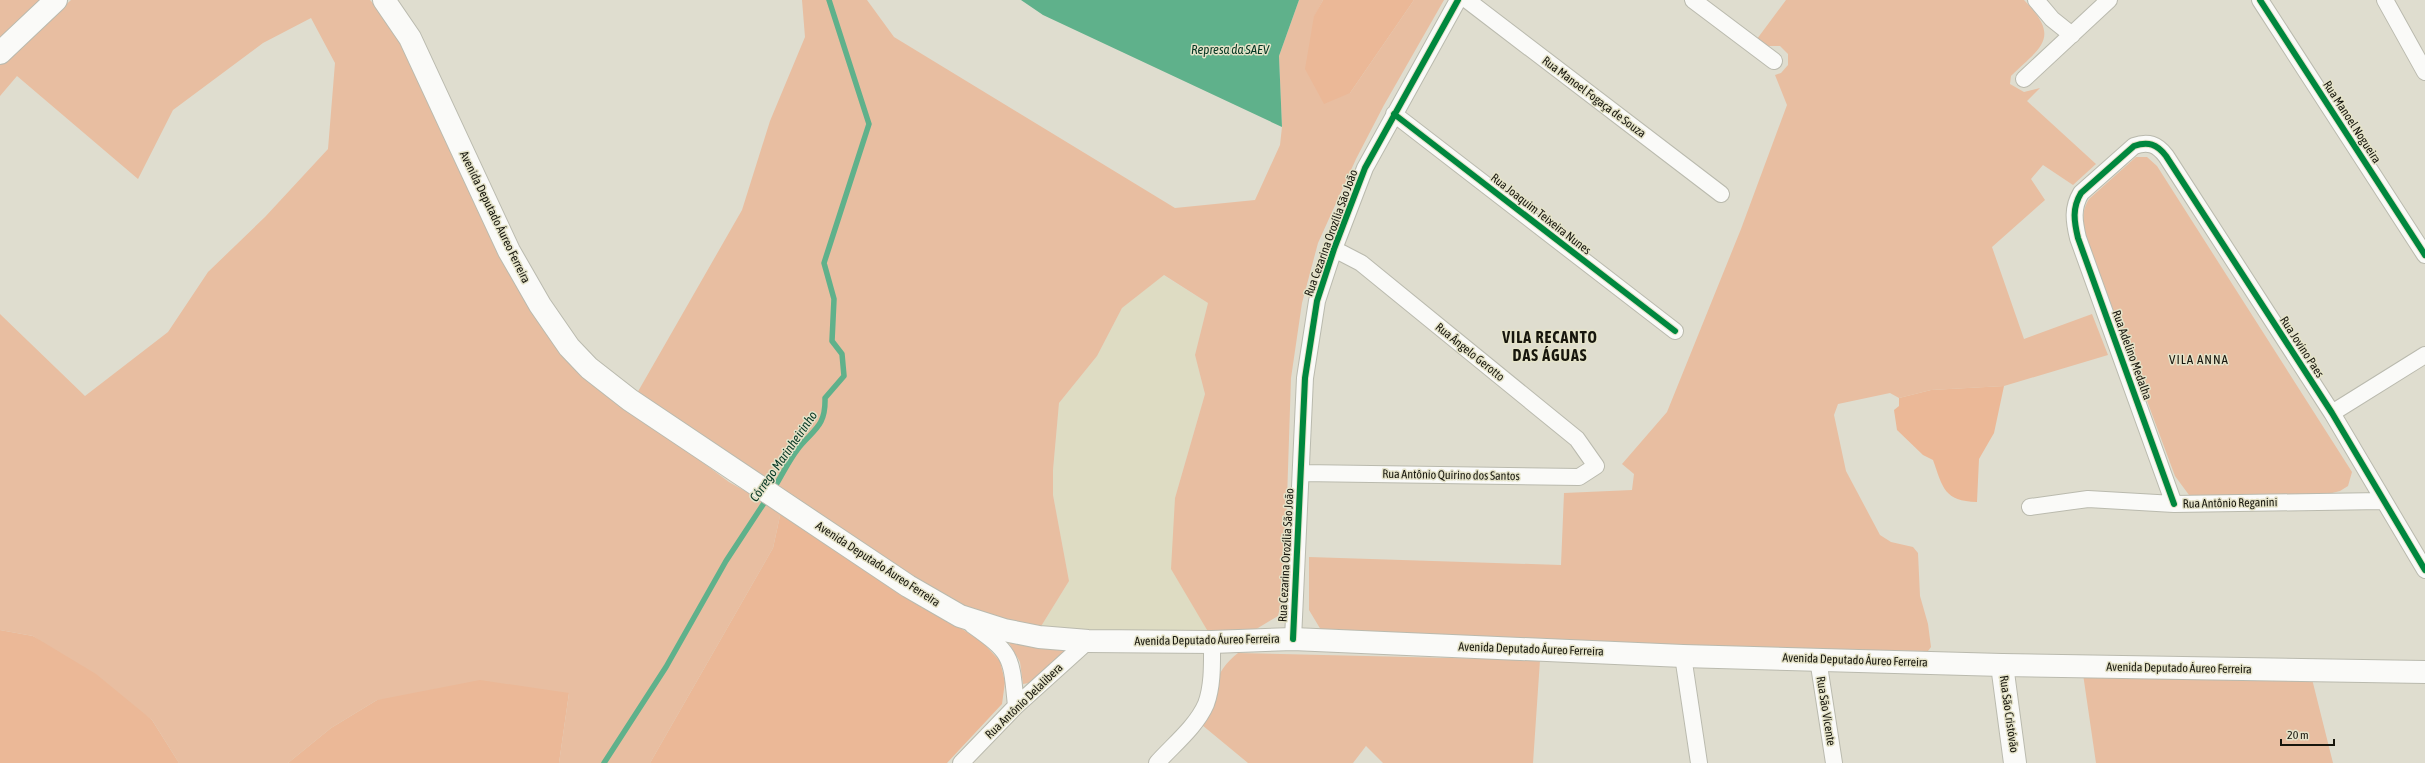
<svg xmlns="http://www.w3.org/2000/svg" width="2425" height="763" font-family="'Asap Condensed',sans-serif">
  <style>
    .built { fill: #dedcc3 }
    .green { fill: #e8bea1 }
    .forest { fill: #ebb897 }
    .water { fill: #5fb18b }
    .lines { fill: none; stroke-linecap: round; stroke-linejoin: round }
    .stream { stroke: #5fb18b; stroke-width: 5.5 }
    .street-casing { stroke: #babaae; stroke-width: 18 }
    .secondary-casing { stroke: #babaae; stroke-width: 24 }
    .street { stroke: #fafaf8; stroke-width: 16 }
    .secondary { stroke: #fafaf8; stroke-width: 22 }
    .cycleway-casing { stroke: #e5e3c9; stroke-width: 8 }
    .cycleway { stroke: #00873e; stroke-width: 6 }
    .labels { text-anchor: middle; stroke-width: 3; stroke-linejoin: round; paint-order: stroke }
    .street-label { font-size: 12px; fill: #17160d; stroke: #e5e3c9 }
    .water-label { font-size: 13px; font-style: italic; fill: #043622; stroke: #e5e3c9 }
    .neighbourhood-label { font-size: 13px; letter-spacing: 1px; fill: #17160d; stroke: #e5e3c9 }
    .district-label { font-size: 16px; font-weight: bold; letter-spacing: 1px; fill: #17160d; stroke: #e5e3c9 }
  </style>
  <rect width="100%" height="100%" fill="#dfddcf"/>
  <path class="built" d="M 1163,275 L 1208,303 L 1195,355 L 1205,394 L 1175,498 L 1210,635 L 1089,633 L 1040,628 L 1069,581 L 1053,495 L 1053,470 L 1059,403 L 1097,356 L 1122,308 Z"/>
  <path class="green" d="M 0,0 L 46,0 L 0,42 Z
    M 71,0 L 370,0 L 385,16 L 401,41 L 476,198 L 602,388 L 729,482 L 781,511 L 773,548 L 650,763 L 559,763 L 569,693 L 377,700 L 331,728 L 288,763 L 179,763 L 152,720 L 33,636 L 0,630 L 0,314 L 85,396 L 168,332 L 208,272 L 265,217 L 328,149 L 335,63 L 311,18 L 263,43 L 173,110 L 138,179 L 17,76 L 0,96 L 0,65 Z
    M 802,0 L 867,0 L 894,37 L 1175,208 L 1255,200 L 1280,145 L 1282,127 L 1279,56 L 1299,0 L 1323,0 L 1314,17 L 1350,93 L 1414,0 L 1444,0 L 1384,105 L 1356,159 L 1318,243 L 1302,303 L 1291,378 L 1284,590 L 1278,616 L 1253,631 L 1210,635 L 1171,569 L 1175,498 L 1205,394 L 1195,355 L 1208,303 L 1164,275 L 1122,308 L 1097,356 L 1059,403 L 1053,470 L 1053,495 L 1069,581 L 1040,628 L 964,609 L 912,582 L 636,395 L 742,210 L 770,121 L 805,37 Z
    M 1786,0 L 2024,0 C 2061,38 2042,46 2011,76 L 2010,84 L 2024,92 L 2040,88 L 2027,101 L 2096,164 L 2073,185 L 2043,165 L 2031,179 L 2045,200 L 1992,247 L 2024,339 L 2092,314 L 2108,355 L 2004,386 L 1931,390 L 1899,398 L 1890,393 L 1838,404 L 1834,415 L 1846,471 L 1880,535 L 1891,542 L 1913,547 L 1918,553 L 1920,596 L 1928,624 L 1931,647 L 1928,651 C 1725,649 1523,642 1321,630 L 1309,610 L 1309,557 L 1561,565 L 1564,493 L 1632,490 L 1634,474 L 1622,464 L 1667,412 L 1741,229 L 1787,105 L 1775,75 L 1781,73 L 1788,65 L 1788,54 L 1780,46 L 1768,46 L 1757,39 Z
    M 2136,157 L 2147,157 L 2157,166 L 2352,472 L 2348,486 L 2340,491 L 2316,497 L 2189,495 L 2175,476 L 2086,237 C 2083,222 2081,212 2089,199 Z
    M 1016,641 L 1070,650 L 1034,682 L 1023,684 L 1020,662 L 1009,643 Z
    M 1238,653 L 1540,660 L 1533,763 L 1383,763 L 1366,746 L 1353,763 L 1248,763 L 1202,725 C 1210,698 1214,671 1238,653 Z
    M 2083,674 L 2312,679 L 2333,763 L 2096,763 Z"/>
  <path class="forest" d="M 1323,0 L 1414,0 L 1350,93 L 1324,104 L 1305,69 L 1314,16 Z
    M 2004,386 L 1994,433 L 1979,459 L 1977,502 C 1944,501 1943,488 1933,460 L 1923,455 L 1897,430 L 1894,410 L 1899,406 L 1899,398 L 1931,390 Z
    M 781,511 L 982,642 L 1000,661 L 1005,682 L 1002,704 L 947,763 L 650,763 L 773,548 Z
    M 0,630 L 33,636 L 96,674 L 152,720 L 179,763 L 0,763 Z
    M 480,680 L 569,693 L 559,763 L 288,763 L 331,728 L 377,700 Z"/>
  <path class="water" d="M 1021,0 L 1299,0 L 1279,56 L 1282,127 L 1043,15 Z"/>
  <g class="lines">
    <path class="stream" d="M 773,490 C 781,477 788,462 797,450 C 812,430 826,428 825,398 L 844,376 L 842,354 L 832,341 L 834,299 L 824,263 L 869,124 L 829,0
      M 604,763 L 666,667 L 726,561 L 768,497"/>
    <defs>
      <path id="street" d="M 1467,0 L 1721,194
        M 1693,0 L 1774,61
        M 2036,0 L 2052,19 L 2072,35
        M 2260,0 L 2425,255
        M 2385,0 L 2425,72
        M 2024,79 L 2109,0
        M 1394,114 L 1675,331
        M 2332,413 L 2425,355
        M 1302,473 L 1579,477 L 1596,466 L 1577,439 L 1361,263 L 1334,249
        M 2174,504 L 2078,238 C 2074,221 2072,208 2081,193 L 2134,146 C 2148,141 2157,144 2166,156 L 2332,413 L 2425,570
        M 2030,507 L 2088,499 L 2174,504 L 2382,501
        M 972,625 C 1013,654 1011,656 1016,706
        M 1293,639 L 1305,378 L 1317,301 L 1334,249 L 1365,168 L 1458,0
        M 1683,656 L 1699,763
        M 1818,659 L 1834,763
        M 961,763 L 1016,706 L 1088,641
        M 1157,763 C 1173,745 1196,727 1206,704 C 1213,685 1212,662 1212,642"/>
      <path id="secondary" d="M 384,0 L 410,38 L 509,251 L 540,305 L 569,347 L 589,368 L 630,400 L 908,586 L 960,616 L 1004,630 L 1039,637 L 1088,641 L 1212,642 L 1293,639 L 1683,656 L 2002,665 L 2425,672
        M 0,53 L 56,0
        M 2002,665 L 2015,763"/>
    </defs>
    <use href="#street" class="street-casing"/>
    <use href="#secondary" class="secondary-casing"/>
    <use href="#street" class="street"/>
    <use href="#secondary" class="secondary"/>
    <defs>
      <path id="cycleway" d="M 2260,0 L 2425,255
        M 1394,114 L 1675,331
        M 2174,504 L 2078,238 C 2074,221 2072,208 2081,193 L 2134,146 C 2148,141 2157,144 2166,156 L 2332,413 L 2425,570
        M 1293,639 L 1305,378 L 1317,301 L 1334,249 L 1365,168 L 1458,0"/>
    </defs>
    <use href="#cycleway" class="cycleway-casing"/>
    <use href="#cycleway" class="cycleway"/>
  </g>
  <g class="labels">
    <g class="street-label">
      <text transform="translate(1594 97) rotate(37)" y="4">Rua Manoel Fogaça de Souza</text>
      <text transform="translate(2352 122) rotate(57)" y="4">Rua Manoel Nogueira</text>
      <text transform="translate(1541 214) rotate(38)" y="4">Rua Joaquim Teixeira Nunes</text>
      <text transform="translate(495 217) rotate(64)" y="4">Avenida Deputado Áureo Ferreira</text>
      <text transform="translate(1331 233) rotate(-70)" y="4">Rua Cezarina Orozília São João</text>
      <text transform="translate(2302 347) rotate(57)" y="4">Rua Jovino Paes</text>
      <text transform="translate(1470 352) rotate(39)" y="4">Rua Ângelo Gerotto</text>
      <text transform="translate(2132 355) rotate(70)" y="4">Rua Adelino Medalha</text>
      <text transform="translate(1451 475) rotate(1)" y="4">Rua Antônio Quirino dos Santos</text>
      <text transform="translate(2230 503) rotate(-1)" y="4">Rua Antônio Reganini</text>
      <text transform="translate(1286 555) rotate(-87)" y="4">Rua Cezarina Orozília São João</text>
      <text transform="translate(878 564) rotate(33)" y="4">Avenida Deputado Áureo Ferreira</text>
      <text transform="translate(1207 640) rotate(-1)" y="4">Avenida Deputado Áureo Ferreira</text>
      <text transform="translate(1531 649) rotate(2)" y="4">Avenida Deputado Áureo Ferreira</text>
      <text transform="translate(1855 660) rotate(2)" y="4">Avenida Deputado Áureo Ferreira</text>
      <text transform="translate(2179 668) rotate(1)" y="4">Avenida Deputado Áureo Ferreira</text>
      <text transform="translate(1024 701) rotate(-44)" y="4">Rua Antônio Delalibera</text>
      <text transform="translate(1826 711) rotate(81)" y="4">Rua São Vicente</text>
      <text transform="translate(2009 714) rotate(82)" y="4">Rua São Cristóvão</text>
    </g>
    <g class="water-label">
      <text x="1230" y="54">Represa da SAEV</text>
      <text transform="translate(783 456) rotate(-55)" y="5">Córrego Marinheirinho</text>
    </g>
    <g class="neighbourhood-label">
      <text x="2199" y="364">VILA ANNA</text>
    </g>
    <g class="district-label">
      <text x="1550" y="343">VILA RECANTO<tspan x="1550" dy="18">DAS ÁGUAS</tspan></text>
    </g>
  </g>
  <path d="M2281 739v6h53v-6" fill="none" stroke="#17160d" stroke-width="2"/>
  <text x="2287" y="739" font-size="12" fill="#17160d" stroke="#e5e3c9" stroke-width="3" paint-order="stroke">20 m</text>
</svg>
